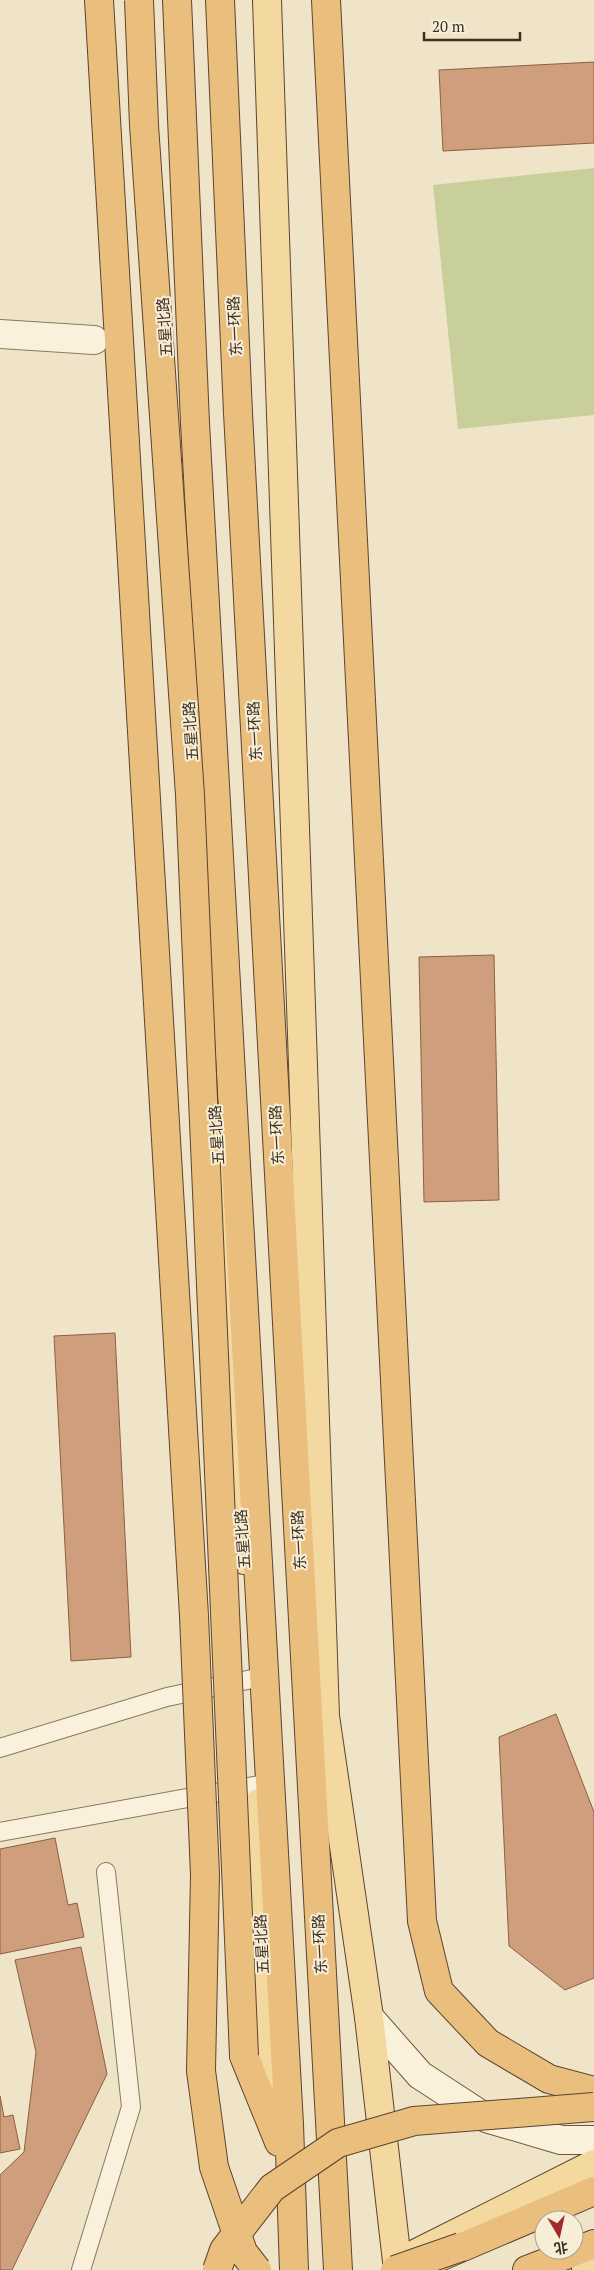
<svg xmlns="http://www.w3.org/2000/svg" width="594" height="2270" font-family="'PT Serif','Noto Sans SC',serif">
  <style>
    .green { fill: #c9cf9b }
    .building { fill: #cf9f7d; stroke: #8d5f41 }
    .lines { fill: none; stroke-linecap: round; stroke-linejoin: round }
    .service-casing { stroke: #8d765c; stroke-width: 20 }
    .minor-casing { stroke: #8d765c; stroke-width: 30 }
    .secondary-casing { stroke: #6f573f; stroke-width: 30 }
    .primary-casing { stroke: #5b4430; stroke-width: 30 }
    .trunk-casing { stroke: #5b4430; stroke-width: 30 }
    .service { stroke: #faf1dc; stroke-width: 18 }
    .minor { stroke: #faf1dc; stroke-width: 28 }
    .secondary { stroke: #faf1dc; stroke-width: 28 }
    .primary { stroke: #f3d9a0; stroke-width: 28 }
    .trunk { stroke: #eabe7c; stroke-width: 28 }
    .trunk-bridge-casing { stroke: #5b4430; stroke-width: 30; stroke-linecap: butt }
    .trunk-bridge { stroke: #eabe7c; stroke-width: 28 }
    .labels { text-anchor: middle; stroke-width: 4; stroke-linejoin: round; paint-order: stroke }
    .street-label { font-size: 15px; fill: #3d2e20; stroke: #f7eed8 }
  </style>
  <rect width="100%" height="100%" fill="#f0e4c8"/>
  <path class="green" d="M 594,168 L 594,415 L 458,429 L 433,185 Z"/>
  <path class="building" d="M 594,62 L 594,143 L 443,151 L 439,70 Z
    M 494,955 L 499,1200 L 424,1202 L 419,957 Z
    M 115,1333 L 131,1657 L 71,1661 L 54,1336 Z
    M 556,1714 L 594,1812 L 594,1978 L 565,1990 L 509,1946 L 499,1737 Z
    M 55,1838 L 68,1905 L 77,1903 L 84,1937 L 0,1954 L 0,1849 Z
    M 81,1947 L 107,2074 L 12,2270 L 0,2270 L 0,2175 L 24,2152 L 36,2052 L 15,1960 Z
    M 0,2096 L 4,2117 L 13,2115 L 20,2149 L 0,2153 Z"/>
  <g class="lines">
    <defs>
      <path id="service" d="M 0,1748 L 167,1697 L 252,1679
        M 0,1832 L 259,1785
        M 81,2270 L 131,2107 L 106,1872"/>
      <path id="minor" d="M 0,334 L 94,340"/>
      <path id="secondary" d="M 369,2017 L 420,2075 L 486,2118 L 561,2140 L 594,2140"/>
      <path id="primary" d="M 267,0 L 325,1716 L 369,2017 L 398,2270
        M 218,1157 L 244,1560
        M 259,1803 L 261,1943 L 276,2112
        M 417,2253 L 594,2164
        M 586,2270 L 594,2267"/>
      <path id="trunk" d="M 99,0 L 194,1616
        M 177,0 L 195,423 L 289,2124 L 294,2270
        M 220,0 L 238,413 L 338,2270
        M 326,0 L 422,1921 L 439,1991 L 488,2043 L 549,2079 L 594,2091
        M 244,2056 L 279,2142
        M 439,2257 L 594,2191
        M 527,2270 L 594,2244"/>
    </defs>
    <use href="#service" class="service-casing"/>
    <use href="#minor" class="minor-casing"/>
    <use href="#secondary" class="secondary-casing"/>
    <use href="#primary" class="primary-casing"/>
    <use href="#trunk" class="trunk-casing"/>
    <use href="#service" class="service"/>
    <use href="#minor" class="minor"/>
    <use href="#secondary" class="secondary"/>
    <use href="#primary" class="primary"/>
    <use href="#trunk" class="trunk"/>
    <defs>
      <path id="trunk-bridge" d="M 139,0 L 144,125 L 190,795 L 244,2056
        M 194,1616 L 205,1875 L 201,2071 L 214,2167 L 243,2252 L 257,2270
        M 217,2270 L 224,2250 L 272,2188 L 338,2143 L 414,2121 L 594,2107
        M 395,2270 L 461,2247"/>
    </defs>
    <use href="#trunk-bridge" class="trunk-bridge-casing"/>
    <use href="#trunk-bridge" class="trunk-bridge"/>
  </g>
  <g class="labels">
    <g class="street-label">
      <text transform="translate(235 326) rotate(-93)" y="5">东一环路</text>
      <text transform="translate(165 327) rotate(-94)" y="5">五星北路</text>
      <text transform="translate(191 731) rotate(-94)" y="5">五星北路</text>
      <text transform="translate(255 731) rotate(-93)" y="5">东一环路</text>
      <text transform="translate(217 1135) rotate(-94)" y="5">五星北路</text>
      <text transform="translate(277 1135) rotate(-93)" y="5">东一环路</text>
      <text transform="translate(243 1539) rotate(-94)" y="5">五星北路</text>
      <text transform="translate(299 1540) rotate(-93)" y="5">东一环路</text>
      <text transform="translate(262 1944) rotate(-93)" y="5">五星北路</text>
      <text transform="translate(320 1944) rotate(-93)" y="5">东一环路</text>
    </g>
  </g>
  <g transform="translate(559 2235) rotate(171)"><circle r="24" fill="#f7eed8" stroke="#ada18e"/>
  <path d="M0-4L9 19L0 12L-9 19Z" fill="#9e2a2b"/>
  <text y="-8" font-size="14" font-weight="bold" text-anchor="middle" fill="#3d2e20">北</text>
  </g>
  <path d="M424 32v8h96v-8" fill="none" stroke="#3d2e20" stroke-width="2.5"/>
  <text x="432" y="32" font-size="15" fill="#3d2e20" stroke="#f7eed8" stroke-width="4" paint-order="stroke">20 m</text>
</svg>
